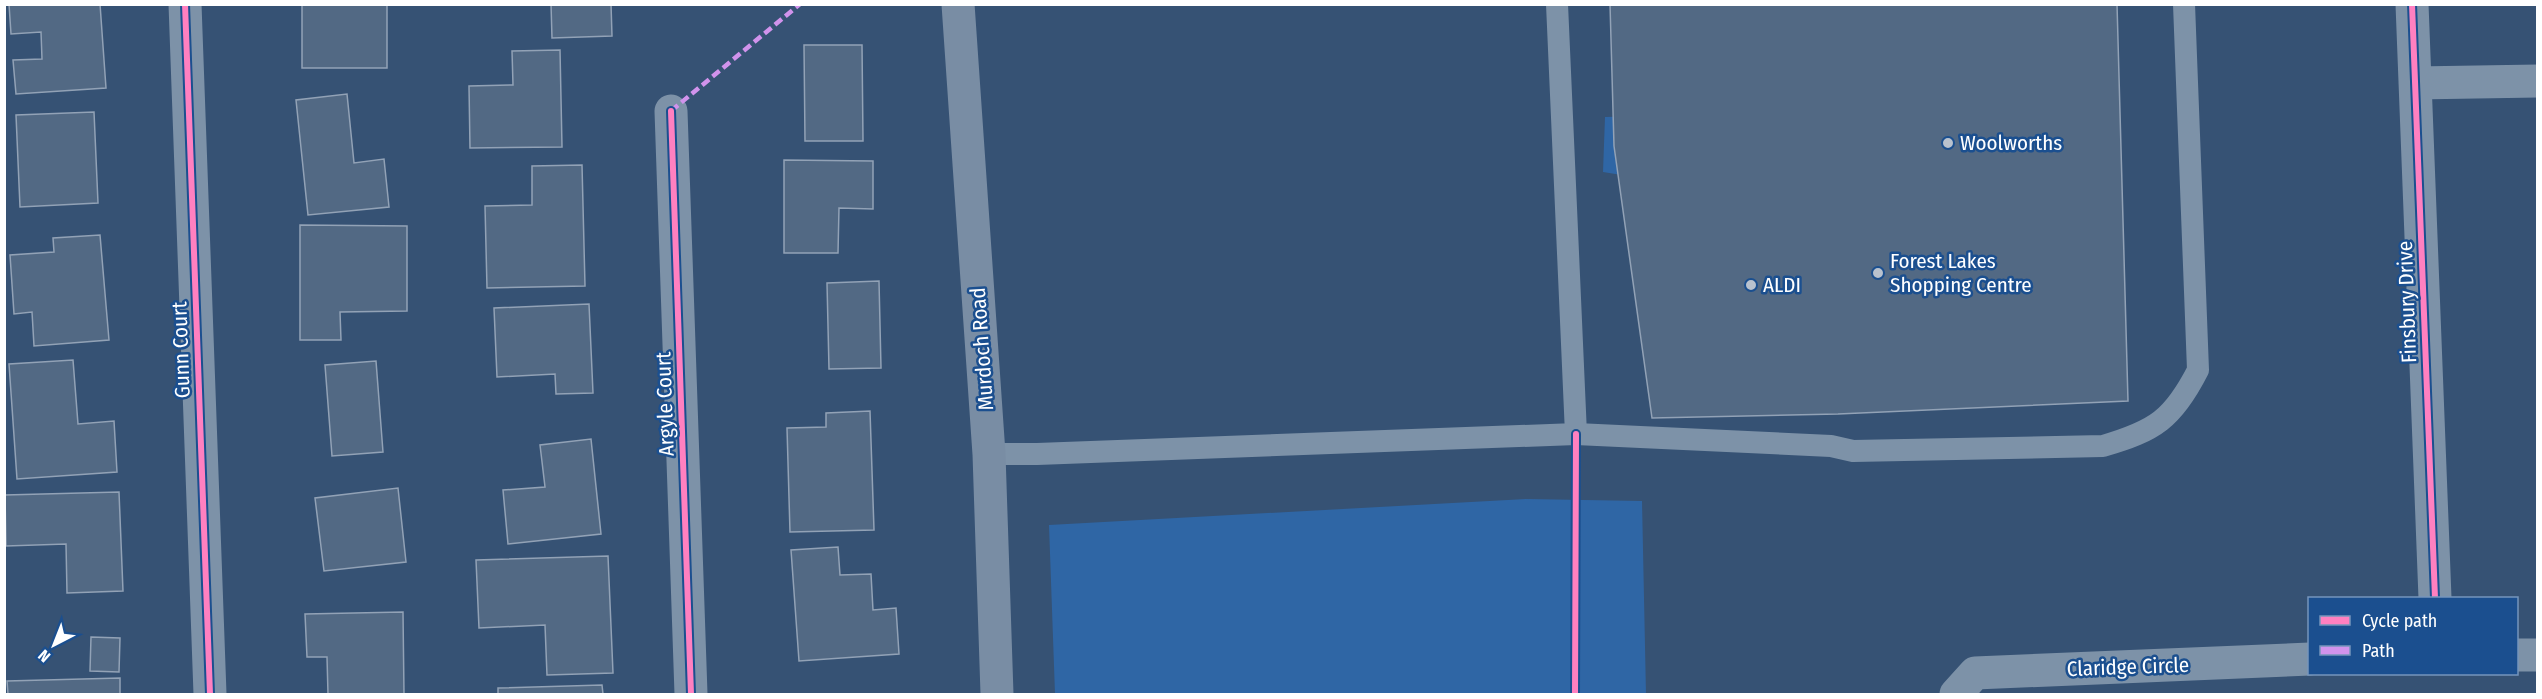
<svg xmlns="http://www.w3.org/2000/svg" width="2542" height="699" font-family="'Fira Sans Condensed',sans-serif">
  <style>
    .green { fill: #2f66a5 }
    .building { fill: #526984; stroke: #92a2b6; stroke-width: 1.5 }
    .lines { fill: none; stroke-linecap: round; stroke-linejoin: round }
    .service { stroke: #7d92a8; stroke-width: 22 }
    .minor { stroke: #7d92a8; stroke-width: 33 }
    .secondary { stroke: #798da4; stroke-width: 33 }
    .quiet { stroke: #d193ec; stroke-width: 4.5; stroke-dasharray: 9 4.5; stroke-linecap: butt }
    .cycleway-casing { stroke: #1b4f8f; stroke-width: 10 }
    .cycleway { stroke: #ff80c0; stroke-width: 6 }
    .poi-dot { fill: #b9c2ce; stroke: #1b4f8f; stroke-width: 2 }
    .labels { text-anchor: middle; stroke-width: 5; stroke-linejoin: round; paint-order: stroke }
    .poi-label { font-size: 21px; fill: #fff; stroke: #1b4f8f; text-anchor: start }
    .street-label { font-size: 21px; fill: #fff; stroke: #1b4f8f }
  </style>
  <rect width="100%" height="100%" fill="#365274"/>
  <path class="green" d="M 1645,116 L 1646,179 L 1603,172 L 1605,117 Z
    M 1526,499 L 1642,501 L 1646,694 L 1055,694 L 1049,525 Z"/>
  <path class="building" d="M 9,4 L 100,4 L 106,88 L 16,94 L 13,60 L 42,59 L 41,32 L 11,34 Z
    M 302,4 L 387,4 L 387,68 L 302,68 Z
    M 551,4 L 611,4 L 612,36 L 552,38 Z
    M 1610,4 L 2117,4 L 2128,401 L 1838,414 L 1652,418 L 1614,146 Z
    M 804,45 L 862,45 L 863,141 L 805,141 Z
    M 560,50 L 562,147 L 470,148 L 469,86 L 513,85 L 512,51 Z
    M 347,94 L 354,163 L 384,159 L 389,207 L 308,215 L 296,100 Z
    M 94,112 L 98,203 L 20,207 L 16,115 Z
    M 784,160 L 873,161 L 873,209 L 839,208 L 838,253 L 784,253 Z
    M 582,165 L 585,286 L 487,288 L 485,206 L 532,205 L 532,166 Z
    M 300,225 L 407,226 L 407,311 L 340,312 L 341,340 L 300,340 Z
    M 100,235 L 109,340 L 34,346 L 32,312 L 14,314 L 10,255 L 54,252 L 53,238 Z
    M 879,281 L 881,368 L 829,369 L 827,283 Z
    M 589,304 L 593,393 L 556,394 L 555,374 L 497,377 L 494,308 Z
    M 73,360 L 78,424 L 114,421 L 117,472 L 17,479 L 9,364 Z
    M 376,361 L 383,452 L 332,456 L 325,365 Z
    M 870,411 L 874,530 L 790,532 L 787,428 L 826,427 L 826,413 Z
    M 591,439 L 601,534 L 508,544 L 503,490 L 545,487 L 540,445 Z
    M 398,488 L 406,562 L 324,571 L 315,498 Z
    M 119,492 L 123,591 L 67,593 L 66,544 L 6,546 L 5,495 Z
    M 838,547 L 840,575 L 871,574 L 873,610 L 896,608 L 899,654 L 799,661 L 791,550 Z
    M 608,556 L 613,673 L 547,675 L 545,625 L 479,628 L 476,560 Z
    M 403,612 L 404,694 L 328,694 L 327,657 L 307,657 L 305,614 Z
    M 91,637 L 120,638 L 119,672 L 90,671 Z
    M 120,678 L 120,694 L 8,694 L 7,681 Z
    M 602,685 L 603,694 L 498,694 L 498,688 Z"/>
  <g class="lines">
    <path class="service" d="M 1557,4 L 1576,434
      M 989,454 L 1037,454 L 1576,434 L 1831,446 L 1853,451 L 2103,446 C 2155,431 2173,419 2198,370 L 2184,4"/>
    <path class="minor" d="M 185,4 L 210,694
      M 2412,4 L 2435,598
      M 2415,83 L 2538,81
      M 671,111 L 691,694
      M 2516,655 L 2538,655
      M 1956,694 L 1975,673 L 2310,659"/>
    <path class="secondary" d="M 958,4 L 989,454 L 997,694"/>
    <path class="quiet" d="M 671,111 L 800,4"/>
    <defs>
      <path id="cycleway" d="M 185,4 L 210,694
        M 2412,4 L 2435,598
        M 671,111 L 691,694
        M 1575,694 L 1576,434"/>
    </defs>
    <use href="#cycleway" class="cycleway-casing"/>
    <use href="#cycleway" class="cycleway"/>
  </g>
  <g class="poi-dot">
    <circle cx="1948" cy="143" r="6"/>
    <circle cx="1878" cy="273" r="6"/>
    <circle cx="1751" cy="285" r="6"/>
  </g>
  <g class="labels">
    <g class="poi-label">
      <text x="1960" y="150">Woolworths</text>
      <text x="1890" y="268">Forest Lakes<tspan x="1890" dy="24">Shopping Centre</tspan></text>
      <text x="1763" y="292">ALDI</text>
    </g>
    <g class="street-label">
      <text transform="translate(2407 302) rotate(-92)" y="7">Finsbury Drive</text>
      <text transform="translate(982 349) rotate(-94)" y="7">Murdoch Road</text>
      <text transform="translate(181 350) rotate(-92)" y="7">Gunn Court</text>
      <text transform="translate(665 404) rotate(-92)" y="7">Argyle Court</text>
      <text transform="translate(2128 667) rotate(-2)" y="7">Claridge Circle</text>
    </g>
  </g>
  <rect width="2542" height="699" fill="none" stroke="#ffffff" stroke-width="12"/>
  <rect x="2308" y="597" width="210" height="78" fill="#1b4f8f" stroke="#7695bc" stroke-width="1.5"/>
  <rect x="2320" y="616" width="30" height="9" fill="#ff80c0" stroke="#7695bc" stroke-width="1.5"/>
  <text x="2362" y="627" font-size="18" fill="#ffffff">Cycle path</text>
  <rect x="2320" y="646" width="30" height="9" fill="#d193ec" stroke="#7695bc" stroke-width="1.5"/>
  <text x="2362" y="657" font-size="18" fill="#ffffff">Path</text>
  <g transform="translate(54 645) rotate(222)" stroke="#1b4f8f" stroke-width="4.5" paint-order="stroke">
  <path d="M0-4.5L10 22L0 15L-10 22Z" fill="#ffffff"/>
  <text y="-9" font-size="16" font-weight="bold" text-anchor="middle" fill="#ffffff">N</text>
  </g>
</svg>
